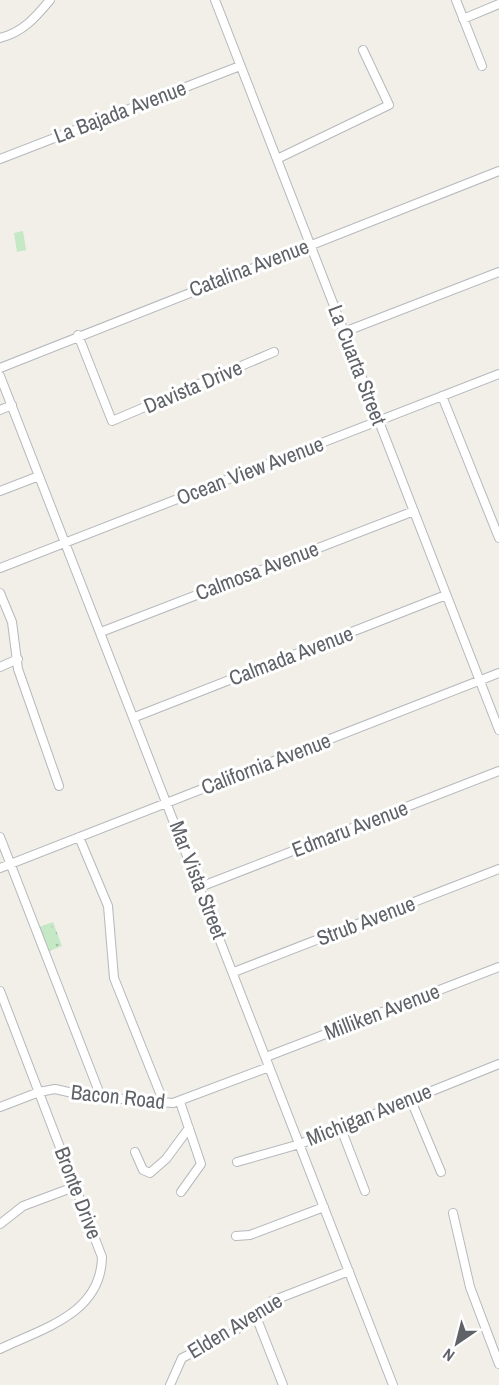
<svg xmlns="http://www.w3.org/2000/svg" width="499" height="1385" font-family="'Archivo Narrow',sans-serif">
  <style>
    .grass { fill: url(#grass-dots) }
    .garden { fill: #c5e8c5 }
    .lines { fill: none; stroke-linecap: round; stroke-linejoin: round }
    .minor-casing { stroke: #b5b8bc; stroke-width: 10 }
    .minor { stroke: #fff; stroke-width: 8 }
    .labels { text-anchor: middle; stroke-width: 6; stroke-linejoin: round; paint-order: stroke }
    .street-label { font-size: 21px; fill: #5f6368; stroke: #fff }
  </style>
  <defs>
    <pattern id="grass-dots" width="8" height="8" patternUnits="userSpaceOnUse" patternTransform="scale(1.5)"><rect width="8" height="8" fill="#c5e8c5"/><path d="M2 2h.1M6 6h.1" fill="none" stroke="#a3c0a4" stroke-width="1.8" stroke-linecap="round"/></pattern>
  </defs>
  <rect width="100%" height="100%" fill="#f1efe8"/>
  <path class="grass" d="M 53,922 L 62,946 L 49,951 L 39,927 Z"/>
  <path class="garden" d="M 23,231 L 26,250 L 17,252 L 14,233 Z
    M 51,925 L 58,943 L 49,946 L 42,928 Z"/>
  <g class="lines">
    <defs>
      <path id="minor" d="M 215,0 L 499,730
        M 456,0 L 482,66
        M 463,19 L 499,4
        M 0,38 C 23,32 35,18 50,0
        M 0,159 L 240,66
        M 277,159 L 389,105 L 363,50
        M 344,332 L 499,272
        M 78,335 L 112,421 L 274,352
        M 0,368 L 499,171
        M 0,376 L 393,1385
        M 442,396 L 499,538
        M 0,410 L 12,405
        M 0,491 L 39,476
        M 0,568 L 499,374
        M 0,593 L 12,622 L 18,669 L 59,786
        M 101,632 L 414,511
        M 0,667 L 18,659
        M 135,717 L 446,595
        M 0,837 L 101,1097
        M 79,837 L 108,906 L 114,978 L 164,1103
        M 0,868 L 499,673
        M 200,887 L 499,771
        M 234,972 L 499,869
        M 0,991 L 102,1257 C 101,1314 43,1328 0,1349
        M 266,1057 L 499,967
        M 410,1098 L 441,1172
        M 180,1102 L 201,1164 L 181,1192
        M 0,1107 L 39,1092 L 55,1089 L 86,1096 L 173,1103 L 269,1067
        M 340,1126 L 365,1191
        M 135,1152 L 143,1170 L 150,1173 L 166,1159 L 189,1128
        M 237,1162 L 300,1144 L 499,1064
        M 453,1213 L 470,1287 L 499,1364
        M 0,1224 L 23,1206 L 74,1187
        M 236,1236 L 250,1235 L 324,1207
        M 255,1314 L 283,1385
        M 170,1385 L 182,1358 L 231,1334 L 272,1301 L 349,1271"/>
    </defs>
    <use href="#minor" class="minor-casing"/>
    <use href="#minor" class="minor"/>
  </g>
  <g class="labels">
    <g class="street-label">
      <text transform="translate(120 112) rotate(-21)" y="7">La Bajada Avenue</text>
      <text transform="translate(249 268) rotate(-21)" y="7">Catalina Avenue</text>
      <text transform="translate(357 365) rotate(69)" y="7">La Cuarta Street</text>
      <text transform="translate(193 387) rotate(-23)" y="7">Davista Drive</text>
      <text transform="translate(250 471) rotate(-21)" y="7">Ocean View Avenue</text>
      <text transform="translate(257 571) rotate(-21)" y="7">Calmosa Avenue</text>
      <text transform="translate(291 656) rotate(-21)" y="7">Calmada Avenue</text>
      <text transform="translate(266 764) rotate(-21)" y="7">California Avenue</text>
      <text transform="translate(350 829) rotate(-21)" y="7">Edmaru Avenue</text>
      <text transform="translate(198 880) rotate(69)" y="7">Mar Vista Street</text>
      <text transform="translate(366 921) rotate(-21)" y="7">Strub Avenue</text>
      <text transform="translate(382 1012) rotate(-21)" y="7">Milliken Avenue</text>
      <text transform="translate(118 1097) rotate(6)" y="7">Bacon Road</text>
      <text transform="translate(369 1115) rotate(-22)" y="7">Michigan Avenue</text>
      <text transform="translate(78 1193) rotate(69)" y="7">Bronte Drive</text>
      <text transform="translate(235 1326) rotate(-31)" y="7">Elden Avenue</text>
    </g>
  </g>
  <g transform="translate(457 1343) rotate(215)" stroke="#ffffff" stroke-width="4.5" paint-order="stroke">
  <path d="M0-4.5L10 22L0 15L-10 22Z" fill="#5f6368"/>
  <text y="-9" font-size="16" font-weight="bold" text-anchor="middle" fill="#5f6368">N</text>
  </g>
</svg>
